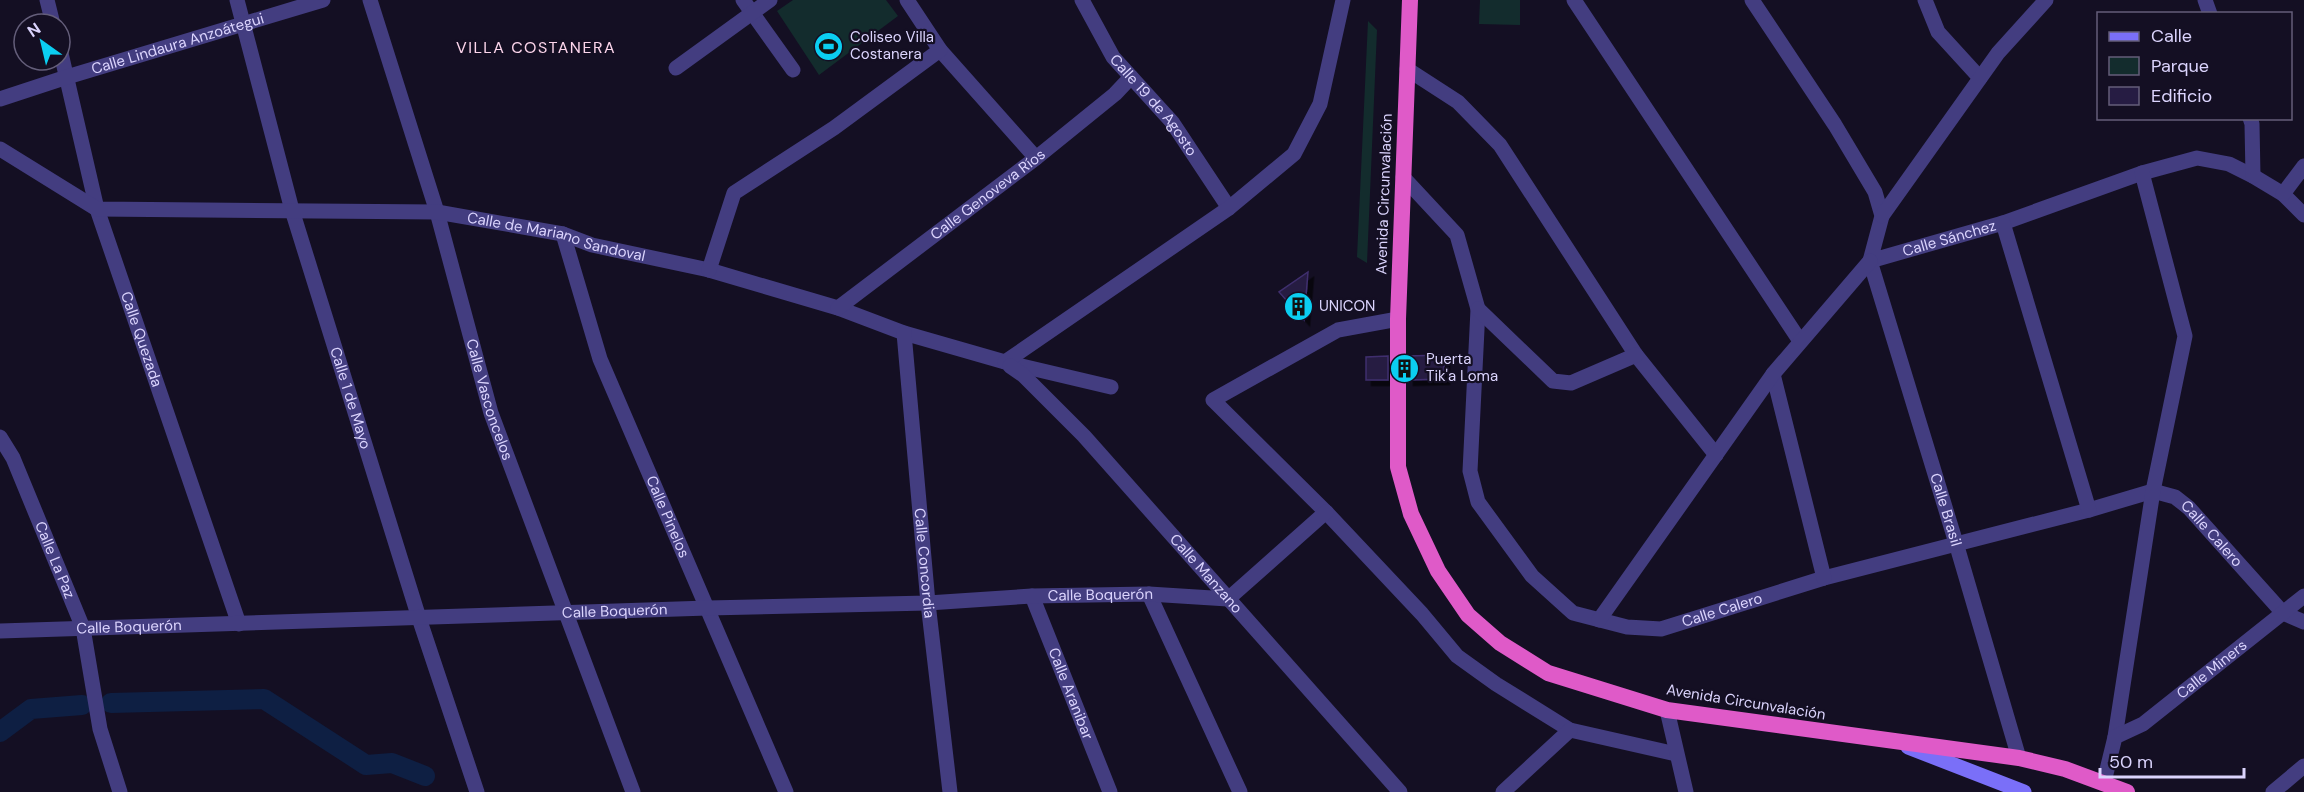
<svg xmlns="http://www.w3.org/2000/svg" width="2304" height="792" font-family="'DM Sans',sans-serif">
  <style>
    .green { fill: #132c2d }
    .lines { fill: none; stroke-linecap: round; stroke-linejoin: round }
    .canal { stroke: #0e1f43; stroke-width: 20 }
    .building { fill: #261c43; stroke: #3f2f6e; stroke-width: 1.5; filter: url(#shadow) }
    .minor { stroke: #433d80; stroke-width: 15 }
    .tertiary { stroke: #433d80; stroke-width: 15 }
    .secondary { stroke: #7a6ff8; stroke-width: 15 }
    .trunk { stroke: #df5ac8; stroke-width: 16 }
    .labels { text-anchor: middle; stroke-width: 4.5; stroke-linejoin: round; paint-order: stroke }
    .poi-label { font-size: 15px; fill: #dbd4fd; stroke: #140f23; text-anchor: start }
    .street-label { font-size: 15px; fill: #dbd4fd; stroke: #140f23 }
    .neighbourhood-label { font-size: 16px; letter-spacing: 1.5px; fill: #fdd6ec; stroke: #140f23 }
  </style>
  <defs>
    <filter id="shadow"><feDropShadow dx="5.5" dy="5.5" stdDeviation="0" flood-color="#0009"/></filter>
  </defs>
  <rect width="100%" height="100%" fill="#140f23"/>
  <path class="green" d="M 793,0 L 886,0 L 898,16 L 819,75 L 777,11 Z
    M 1480,0 L 1520,0 L 1520,25 L 1479,24 Z
    M 1368,21 L 1377,30 L 1367,263 L 1357,257 Z"/>
  <g class="lines">
    <path class="canal" d="M 111,703 L 264,699 L 366,765 L 392,763 L 425,776
      M 0,732 L 31,709 L 82,705"/>
  </g>
  <path class="building" d="M 1308,272 L 1304,320 L 1279,292 Z
    M 1444,355 L 1444,379 L 1408,380 L 1408,356 Z
    M 1388,356 L 1388,380 L 1366,380 L 1366,357 Z"/>
  <g class="lines">
    <g class="minor">
      <path d="M 47,0 L 53,24"/>
      <path id="s1" d="M 237,0 L 292,210 L 419,618 L 477,792"/>
      <path id="s2" d="M 370,0 L 437,212 L 491,413 L 633,792"/>
      <path d="M 743,0 L 793,70"/>
      <path d="M 907,0 L 940,50 L 1036,158"/>
      <path id="s3" d="M 1082,0 L 1113,57 L 1172,122 L 1229,208"/>
      <path d="M 1574,0 L 1800,341"/>
      <path id="s4" d="M 1752,0 L 1835,125 L 1875,192 L 1882,216 L 1870,261 L 2003,223 L 2142,173 L 2197,158 L 2229,164 L 2253,176 L 2283,194 L 2304,215"/>
      <path d="M 1925,0 L 1938,32 L 1980,78"/>
      <path d="M 2205,0 L 2210,14"/>
      <path id="s5" d="M 60,49 L 97,209 L 239,624"/>
      <path d="M 676,68 L 770,0"/>
      <path d="M 1407,69 L 1458,102 L 1500,145 L 1636,355 L 1716,455"/>
      <path id="s6" d="M 0,99 L 67,77 L 323,0"/>
      <path d="M 2250,118 L 2252,124 L 2253,176"/>
      <path id="s7" d="M 0,149 L 97,209 L 437,212 L 563,234 L 592,245 L 709,270 L 838,308 L 904,333 L 1005,362 L 1111,387"/>
      <path id="s8" d="M 1403,177 L 1457,235 L 1478,309 L 1470,471 L 1478,502 L 1532,576 L 1573,613 L 1627,627 L 1661,629 L 1824,578 L 2089,510 L 2153,491 L 2175,497 L 2189,508 L 2283,613 L 2304,622"/>
      <path d="M 2283,194 L 2304,166"/>
      <path d="M 1882,216 L 1998,53 L 2046,0"/>
      <path d="M 2003,223 L 2089,510"/>
      <path id="s9" d="M 563,234 L 600,359 L 786,792"/>
      <path id="s10" d="M 1870,261 L 1956,543 L 2019,758"/>
      <path d="M 709,270 L 734,193 L 834,128 L 940,50"/>
      <path id="s11" d="M 838,308 L 1036,158 L 1115,94 L 1131,77"/>
      <path d="M 1478,309 L 1553,381 L 1571,383 L 1636,355"/>
      <path d="M 1398,319 L 1338,330 L 1213,400 L 1326,512 L 1422,614 L 1457,656 L 1496,684 L 1570,730 L 1676,754"/>
      <path id="s12" d="M 904,333 L 928,603 L 950,792"/>
      <path d="M 1005,362 L 1229,208 L 1294,154 L 1320,104 L 1343,0"/>
      <path id="s13" d="M 1010,366 L 1023,375 L 1084,436 L 1400,792"/>
      <path d="M 1773,374 L 1824,578"/>
      <path id="s14" d="M 0,437 L 13,458 L 83,628 L 100,729 L 120,792"/>
      <path d="M 1149,594 L 1240,792"/>
      <path id="s15" d="M 1032,596 L 1110,792"/>
      <path d="M 1599,620 L 1773,374 L 1870,261"/>
      <path id="s16" d="M 0,631 L 708,608 L 928,603 L 1032,596 L 1149,594 L 1228,599 L 1326,512"/>
      <path d="M 1667,710 L 1686,792"/>
      <path d="M 2115,737 L 2153,491 L 2185,336 L 2142,173"/>
      <path d="M 1503,792 L 1570,730"/>
      <path d="M 2273,792 L 2304,766"/>
    </g>
    <path class="tertiary" id="s17" d="M 2104,782 L 2115,737 L 2143,724 L 2304,596"/>
    <path class="secondary" d="M 1908,747 L 2024,792"/>
    <path class="trunk" d="M 1410,0 L 1398,319 L 1398,467 L 1411,514 L 1438,571 L 1468,615 L 1500,643 L 1548,673 L 1667,710 L 2019,758 L 2065,769 L 2127,792"/>
  </g>
  <defs>
    <symbol id="stadium-disc" viewBox="-11 -11 22 22"><circle r="9.5" fill="#0bcef1" stroke="#140f23"/><path d="M0-5a6.5 5 0 1 0 0 10a6.5 5 0 1 0 0-10ZM-3.5-1.8h7v3.6h-7Z" fill="#111"/></symbol>
    <symbol id="building-disc" viewBox="-11 -11 22 22"><circle r="9.5" fill="#0bcef1" stroke="#140f23"/><path d="M-4-6H4V6H1V3H-1V6H-4ZM-2.5-4.3h1.7v1.8h-1.7ZM.8-4.3h1.7v1.8H.8ZM-2.5-1h1.7V.8h-1.7ZM.8-1h1.7V.8H.8Z" fill="#111"/></symbol>
  </defs>
  <g fill-rule="evenodd">
    <use href="#stadium-disc" x="812" y="30" width="33" height="33"/>
    <use href="#building-disc" x="1282" y="290" width="33" height="33"/>
    <use href="#building-disc" x="1388" y="352" width="33" height="33"/>
  </g>
  <g class="labels">
    <g class="poi-label">
      <text x="850" y="42">Coliseo Villa<tspan x="850" dy="17">Costanera</tspan></text>
      <text x="1319" y="311">UNICON</text>
      <text x="1426" y="364">Puerta<tspan x="1426" dy="17">Tik'a Loma</tspan></text>
    </g>
    <g class="street-label">
      <text dy="5" stroke="none"><textPath href="#s6" startOffset="186">Calle Lindaura Anzoátegui</textPath></text>
      <text dy="5" stroke="none"><textPath href="#s3" startOffset="128">Calle 19 de Agosto</textPath></text>
      <text transform="translate(1384 194) rotate(-88)" y="5">Avenida Circunvalación</text>
      <text dy="5" stroke="none"><textPath href="#s11" startOffset="188">Calle Genoveva Ríos</textPath></text>
      <text dy="5" stroke="none"><textPath href="#s7" startOffset="576">Calle de Mariano Sandoval</textPath></text>
      <text dy="5" stroke="none"><textPath href="#s4" startOffset="382">Calle Sánchez</textPath></text>
      <text dy="5" stroke="none"><textPath href="#s5" startOffset="302">Calle Quezada</textPath></text>
      <text dy="5" stroke="none"><textPath href="#s1" startOffset="414">Calle 1 de Mayo</textPath></text>
      <text dy="5" stroke="none"><textPath href="#s2" startOffset="417">Calle Vasconcelos</textPath></text>
      <text dy="5" stroke="none"><textPath href="#s10" startOffset="260">Calle Brasil</textPath></text>
      <text dy="5" stroke="none"><textPath href="#s9" startOffset="302">Calle Pinelos</textPath></text>
      <text dy="5" stroke="none"><textPath href="#s8" startOffset="1173">Calle Calero</textPath></text>
      <text dy="5" stroke="none"><textPath href="#s14" startOffset="135">Calle La Paz</textPath></text>
      <text dy="5" stroke="none"><textPath href="#s12" startOffset="231">Calle Concordia</textPath></text>
      <text dy="5" stroke="none"><textPath href="#s13" startOffset="286">Calle Manzano</textPath></text>
      <text dy="5" stroke="none"><textPath href="#s16" startOffset="1101">Calle Boquerón</textPath></text>
      <text dy="5" stroke="none"><textPath href="#s8" startOffset="651">Calle Calero</textPath></text>
      <text dy="5" stroke="none"><textPath href="#s16" startOffset="615">Calle Boquerón</textPath></text>
      <text dy="5" stroke="none"><textPath href="#s16" startOffset="129">Calle Boquerón</textPath></text>
      <text dy="5" stroke="none"><textPath href="#s17" startOffset="165">Calle Miners</textPath></text>
      <text dy="5" stroke="none"><textPath href="#s15" startOffset="105">Calle Aranibar</textPath></text>
      <text transform="translate(1746 702) rotate(9)" y="5">Avenida Circunvalación</text>
    </g>
    <g class="neighbourhood-label">
      <text x="536" y="53">VILLA COSTANERA</text>
    </g>
  </g>
  <rect x="2097" y="12" width="195" height="108" fill="#140f23" stroke="#645e7a" stroke-width="1.5"/>
  <rect x="2109" y="32" width="30" height="9" fill="#7a6ff8" stroke="#645e7a" stroke-width="1.5"/>
  <text x="2151" y="42" font-size="18" fill="#dbd4fd">Calle</text>
  <rect x="2109" y="57" width="30" height="18" fill="#132c2d" stroke="#645e7a" stroke-width="1.5"/>
  <text x="2151" y="72" font-size="18" fill="#dbd4fd">Parque</text>
  <rect x="2109" y="87" width="30" height="18" fill="#261c43" stroke="#645e7a" stroke-width="1.5"/>
  <text x="2151" y="102" font-size="18" fill="#dbd4fd">Edificio</text>
  <g transform="translate(42 42) rotate(326)"><circle r="28" fill="#140f23" stroke="#645e7a" stroke-width="1.5"/>
  <path d="M0-4.5L10 22L0 15L-10 22Z" fill="#0bcef1"/>
  <text y="-9" font-size="16" font-weight="bold" text-anchor="middle" fill="#dbd4fd">N</text>
  </g>
  <path d="M2100 768v9h144v-9" fill="none" stroke="#dbd4fd" stroke-width="3"/>
  <text x="2109" y="768" font-size="18" fill="#dbd4fd" stroke="#140f23" stroke-width="4.5" paint-order="stroke">50 m</text>
</svg>
